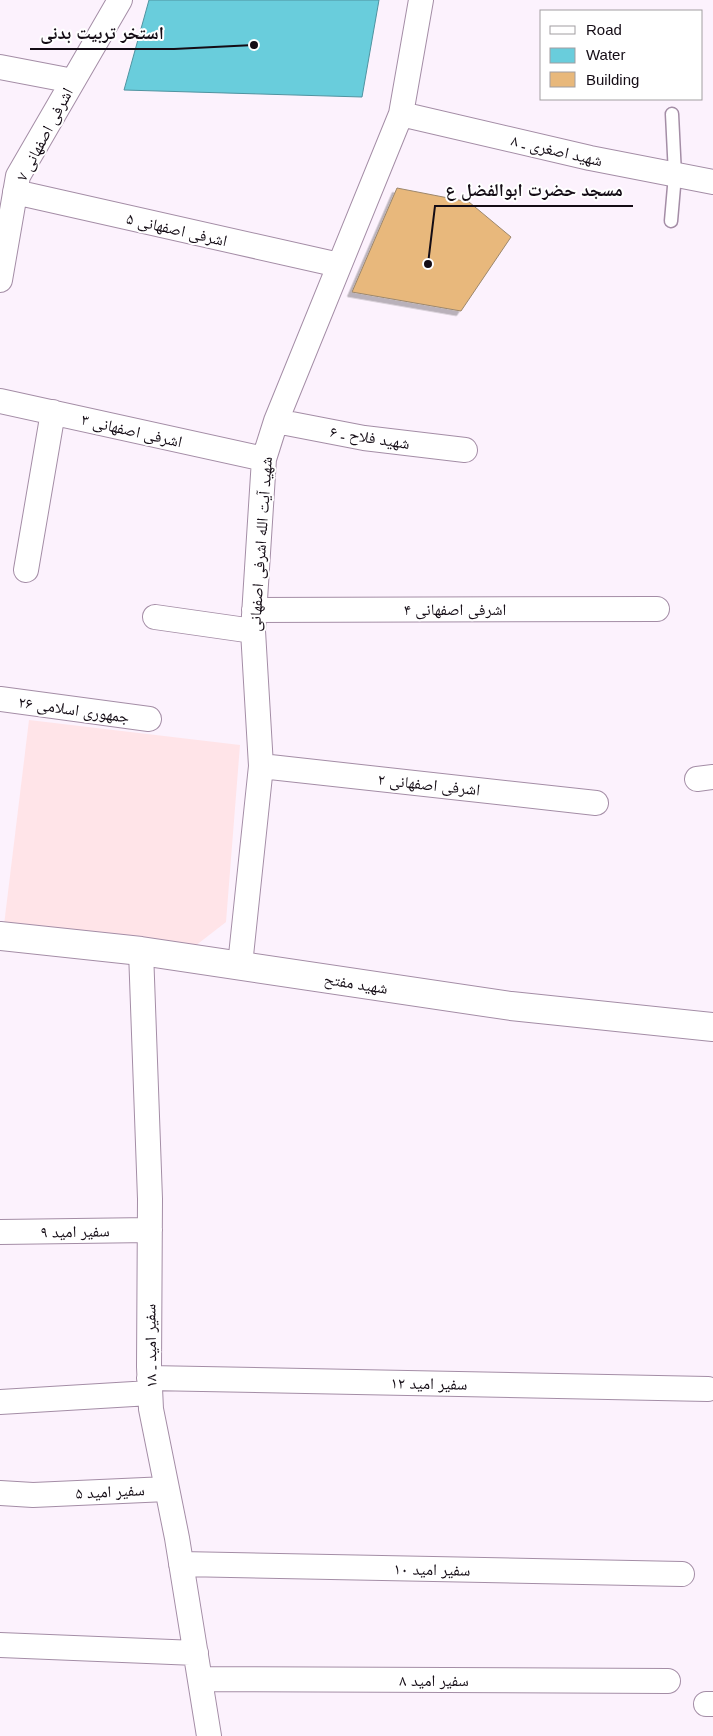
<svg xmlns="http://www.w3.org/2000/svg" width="713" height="1736" font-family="Arial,'Noto Naskh Arabic',sans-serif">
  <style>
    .education { fill: #ffe4e8 }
    .water { fill: #69cddc; stroke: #5093a0 }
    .building { fill: #e8b87b; stroke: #9c876d; filter: url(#shadow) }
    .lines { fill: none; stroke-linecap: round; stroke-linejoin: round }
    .lane-casing { stroke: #a48da6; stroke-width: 15 }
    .street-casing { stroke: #a48da6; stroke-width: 26 }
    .secondary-casing { stroke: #a48da6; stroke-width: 30 }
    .lane { stroke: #fff; stroke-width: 12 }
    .street { stroke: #fff; stroke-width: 24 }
    .secondary { stroke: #fff; stroke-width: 28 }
    .labels { text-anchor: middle; stroke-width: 4; stroke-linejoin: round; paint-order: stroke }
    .street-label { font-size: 16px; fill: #140c15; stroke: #fff }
    .leader { fill: none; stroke: #140c15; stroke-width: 2 }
    .callout-dot { fill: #140c15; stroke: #fff; stroke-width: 2 }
    .callout-label { font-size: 18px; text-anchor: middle; font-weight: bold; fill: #140c15; stroke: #fff; stroke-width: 4; stroke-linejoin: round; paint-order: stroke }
  </style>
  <defs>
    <filter id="shadow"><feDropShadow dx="-4.5" dy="4.5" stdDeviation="0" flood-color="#0004"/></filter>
  </defs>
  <rect width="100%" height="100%" fill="#fcf2fd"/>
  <path class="education" d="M 29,720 L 240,745 L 226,922 L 195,946 L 4,925 Z"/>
  <path class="water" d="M 149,0 L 379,0 L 362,97 L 124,90 Z"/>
  <path class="building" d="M 397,188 L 469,202 L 511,237 L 461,311 L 352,292 Z"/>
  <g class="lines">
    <defs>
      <path id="lane" d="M 671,221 L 675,175 L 672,114"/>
      <path id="street" d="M 0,67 L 73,81
        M 401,114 L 590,158 L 713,182
        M 15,192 L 339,265
        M 0,280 L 18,176 L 120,0
        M 0,401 L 264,459
        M 276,421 L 364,438 L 465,450
        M 26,570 L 53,412
        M 254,610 L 657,609
        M 155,617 L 253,631
        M 0,699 L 149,719
        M 261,766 L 596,803
        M 697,779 L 713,777
        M 141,951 L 150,1199 L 149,1367 L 151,1409 L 177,1538 L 209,1736
        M 240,965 L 261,766 L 253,631 L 264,459 L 276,421 L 401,114 L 421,0
        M 0,1232 L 150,1230
        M 149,1378 L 708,1389
        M 0,1402 L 150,1393
        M 0,1493 L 33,1495 L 167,1489
        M 181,1564 L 682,1574
        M 0,1645 L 196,1653
        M 200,1679 L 668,1681
        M 706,1704 L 713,1704"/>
      <path id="secondary" d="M 0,936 L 141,951 L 511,1006 L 713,1027"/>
    </defs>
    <use href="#lane" class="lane-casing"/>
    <use href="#street" class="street-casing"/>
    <use href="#secondary" class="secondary-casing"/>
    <use href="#lane" class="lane"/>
    <use href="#street" class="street"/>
    <use href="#secondary" class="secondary"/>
  </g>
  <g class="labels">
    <g class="street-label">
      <text transform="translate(44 134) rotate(-62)" y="6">اشرفی اصفهانی ۷</text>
      <text transform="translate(557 150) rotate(13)" y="6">شهید اصغری ـ ۸</text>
      <text transform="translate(177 229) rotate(13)" y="6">اشرفی اصفهانی ۵</text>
      <text transform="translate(132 430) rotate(13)" y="6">اشرفی اصفهانی ۳</text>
      <text transform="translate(370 437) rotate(9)" y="6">شهید فلاح ـ ۶</text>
      <text transform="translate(260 544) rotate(-86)" y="6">شهید آیت الله اشرفی اصفهانی</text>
      <text x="455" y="615">اشرفی اصفهانی ۴</text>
      <text transform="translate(74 709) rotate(8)" y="6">جمهوری اسلامی ۲۶</text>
      <text transform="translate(429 784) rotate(6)" y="6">اشرفی اصفهانی ۲</text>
      <text transform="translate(356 983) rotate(9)" y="6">شهید مفتح</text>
      <text transform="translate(75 1231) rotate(-1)" y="6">سفیر امید ۹</text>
      <text transform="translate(150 1346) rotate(-91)" y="6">سفیر امید ـ ۱۸</text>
      <text transform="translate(429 1383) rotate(1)" y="6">سفیر امید ۱۲</text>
      <text transform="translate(110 1491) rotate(-3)" y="6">سفیر امید ۵</text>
      <text transform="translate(432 1569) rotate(1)" y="6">سفیر امید ۱۰</text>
      <text x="434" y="1686">سفیر امید ۸</text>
    </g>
  </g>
  <path class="leader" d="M254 45L174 49H30M428 264L435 206H633"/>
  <g class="callout-dot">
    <circle cx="254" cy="45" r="5"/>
    <circle cx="428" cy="264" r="5"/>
  </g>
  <g class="callout-label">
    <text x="102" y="39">استخر تربیت بدنی</text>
    <text x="534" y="196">مسجد حضرت ابوالفضل ع</text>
  </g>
  <rect x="540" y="10" width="162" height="90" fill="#ffffff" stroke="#a19ea1"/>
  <rect x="550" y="26" width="25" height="8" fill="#ffffff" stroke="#a19ea1"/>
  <text x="586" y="35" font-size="15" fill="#140c15">Road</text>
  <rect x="550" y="48" width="25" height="15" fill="#69cddc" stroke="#a19ea1"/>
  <text x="586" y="60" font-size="15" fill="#140c15">Water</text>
  <rect x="550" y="72" width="25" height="15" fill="#e8b87b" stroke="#a19ea1"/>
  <text x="586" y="85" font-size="15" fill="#140c15">Building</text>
</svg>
